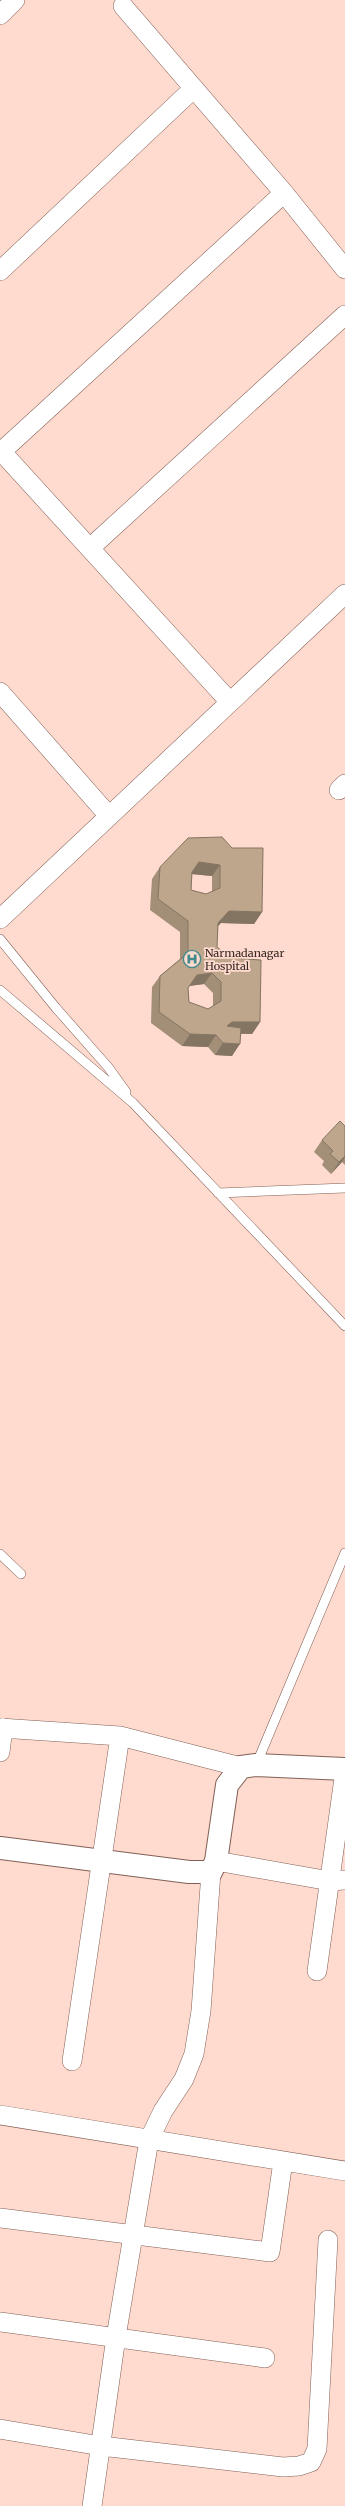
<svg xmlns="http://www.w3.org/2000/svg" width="345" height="2506" font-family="Merriweather,serif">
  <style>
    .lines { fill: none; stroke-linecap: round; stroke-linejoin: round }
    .lane-casing { stroke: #806056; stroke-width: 10 }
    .street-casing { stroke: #806056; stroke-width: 20 }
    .secondary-casing { stroke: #806056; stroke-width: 24 }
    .lane { stroke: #fff; stroke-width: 9 }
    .street { stroke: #fff; stroke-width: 19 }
    .secondary { stroke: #fff; stroke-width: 22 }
    .wall { fill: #a38f78; fill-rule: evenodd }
    .shaded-wall { fill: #847462 }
    .building { fill: #bda68c; stroke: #847462; fill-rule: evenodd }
    .labels { text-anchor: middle; stroke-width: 3.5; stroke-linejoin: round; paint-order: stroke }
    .poi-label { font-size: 11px; fill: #372924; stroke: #ffdace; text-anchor: start }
  </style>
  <rect width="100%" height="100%" fill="#ffdace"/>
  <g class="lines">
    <defs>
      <path id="lane" d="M 0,939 L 56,1008 L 108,1067 L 126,1092
        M 0,990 L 133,1103 L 345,1326
        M 218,1193 L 345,1188
        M 0,1554 L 21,1574
        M 256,1765 L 345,1553"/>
      <path id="street" d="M 123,6 L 284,193 L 345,269
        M 0,15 L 15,0
        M 0,271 L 193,89
        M 0,450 L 230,702
        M 2,451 L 284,193
        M 90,548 L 345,315
        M 0,692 L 109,816
        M 339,790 L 345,784
        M 0,919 L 345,594
        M 0,1728 L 120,1736 L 241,1767
        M 0,1752 L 3,1728
        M 216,1861 L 330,1881 L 345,1880
        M 317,1971 L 345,1771
        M 72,2061 L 120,1736
        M 0,2115 L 345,2171
        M 0,2218 L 270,2252 L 283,2161
        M 0,2322 L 265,2358
        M 0,2429 L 101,2446 L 283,2467 L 299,2466 L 311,2462 L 317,2449 L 328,2240
        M 92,2506 L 116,2337 L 149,2140 L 163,2111 L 184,2079 L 194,2054 L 201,2011 L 211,1872"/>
      <path id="secondary" d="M 0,1848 L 189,1872 L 211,1872 L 216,1861 L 227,1785 L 241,1767 L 256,1765 L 345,1769"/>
    </defs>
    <use href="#lane" class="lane-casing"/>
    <use href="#street" class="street-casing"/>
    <use href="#secondary" class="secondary-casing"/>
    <use href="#lane" class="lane"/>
    <use href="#street" class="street"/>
    <use href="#secondary" class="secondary"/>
  </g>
  <path class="wall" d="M 222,837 L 262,912 L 254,924 L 221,923 L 218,926 L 217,947 L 260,1022 L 252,1034 L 241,1034 L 232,1056 L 215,1055 L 208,1047 L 182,1046 L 151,1023 L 152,987 L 160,976 L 180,959 L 180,932 L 150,910 L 152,879 L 160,867 ZM 192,874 L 212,876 L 212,892 L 206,894 L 191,890 ZM 204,984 L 213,993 L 213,1006 L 208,1009 L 189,1002 L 188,988 L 189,986 Z
    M 345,1126 L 345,1165 L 342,1162 L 331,1174 L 322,1165 L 324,1161 L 314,1152 L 322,1140 Z"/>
  <path class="shaded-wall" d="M 199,862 L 220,865 L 212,876 L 191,874 L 184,884 Z
    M 229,911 L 262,912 L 254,924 L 221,923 L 210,934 L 218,923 Z
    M 212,973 L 204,984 L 189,986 L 197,975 Z
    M 232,1022 L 260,1022 L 252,1034 L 224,1033 L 227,1026 Z
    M 190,1034 L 216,1035 L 208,1047 L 182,1046 Z
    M 223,1043 L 240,1044 L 232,1056 L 215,1055 Z
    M 345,1156 L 345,1157 L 342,1162 L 331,1174 L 339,1162 Z"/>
  <path class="building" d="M 222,837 L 232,848 L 263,848 L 262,912 L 229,911 L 218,923 L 217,947 L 231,958 L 261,960 L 260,1022 L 232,1022 L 227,1026 L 241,1028 L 240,1044 L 223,1043 L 216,1035 L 190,1034 L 159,1012 L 160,976 L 188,953 L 188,921 L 158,899 L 160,867 L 188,838 ZM 199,862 L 220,865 L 220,888 L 206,894 L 191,890 L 192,872 ZM 212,973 L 221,982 L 221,1001 L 208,1009 L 189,1002 L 188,988 L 197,975 Z
    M 340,1121 L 345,1126 L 345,1156 L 339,1162 L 330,1154 L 333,1151 L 322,1140 Z"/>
  <defs>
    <symbol id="hospital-ring" viewBox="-11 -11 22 22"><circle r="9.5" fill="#ffdace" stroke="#438b8c" stroke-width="1.5"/><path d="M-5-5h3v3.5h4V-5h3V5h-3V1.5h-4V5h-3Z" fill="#438b8c"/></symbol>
  </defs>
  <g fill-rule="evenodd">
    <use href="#hospital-ring" x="182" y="949" width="20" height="20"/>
  </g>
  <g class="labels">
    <g class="poi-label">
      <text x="205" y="957">Narmadanagar<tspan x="205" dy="13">Hospital</tspan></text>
    </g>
  </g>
</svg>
